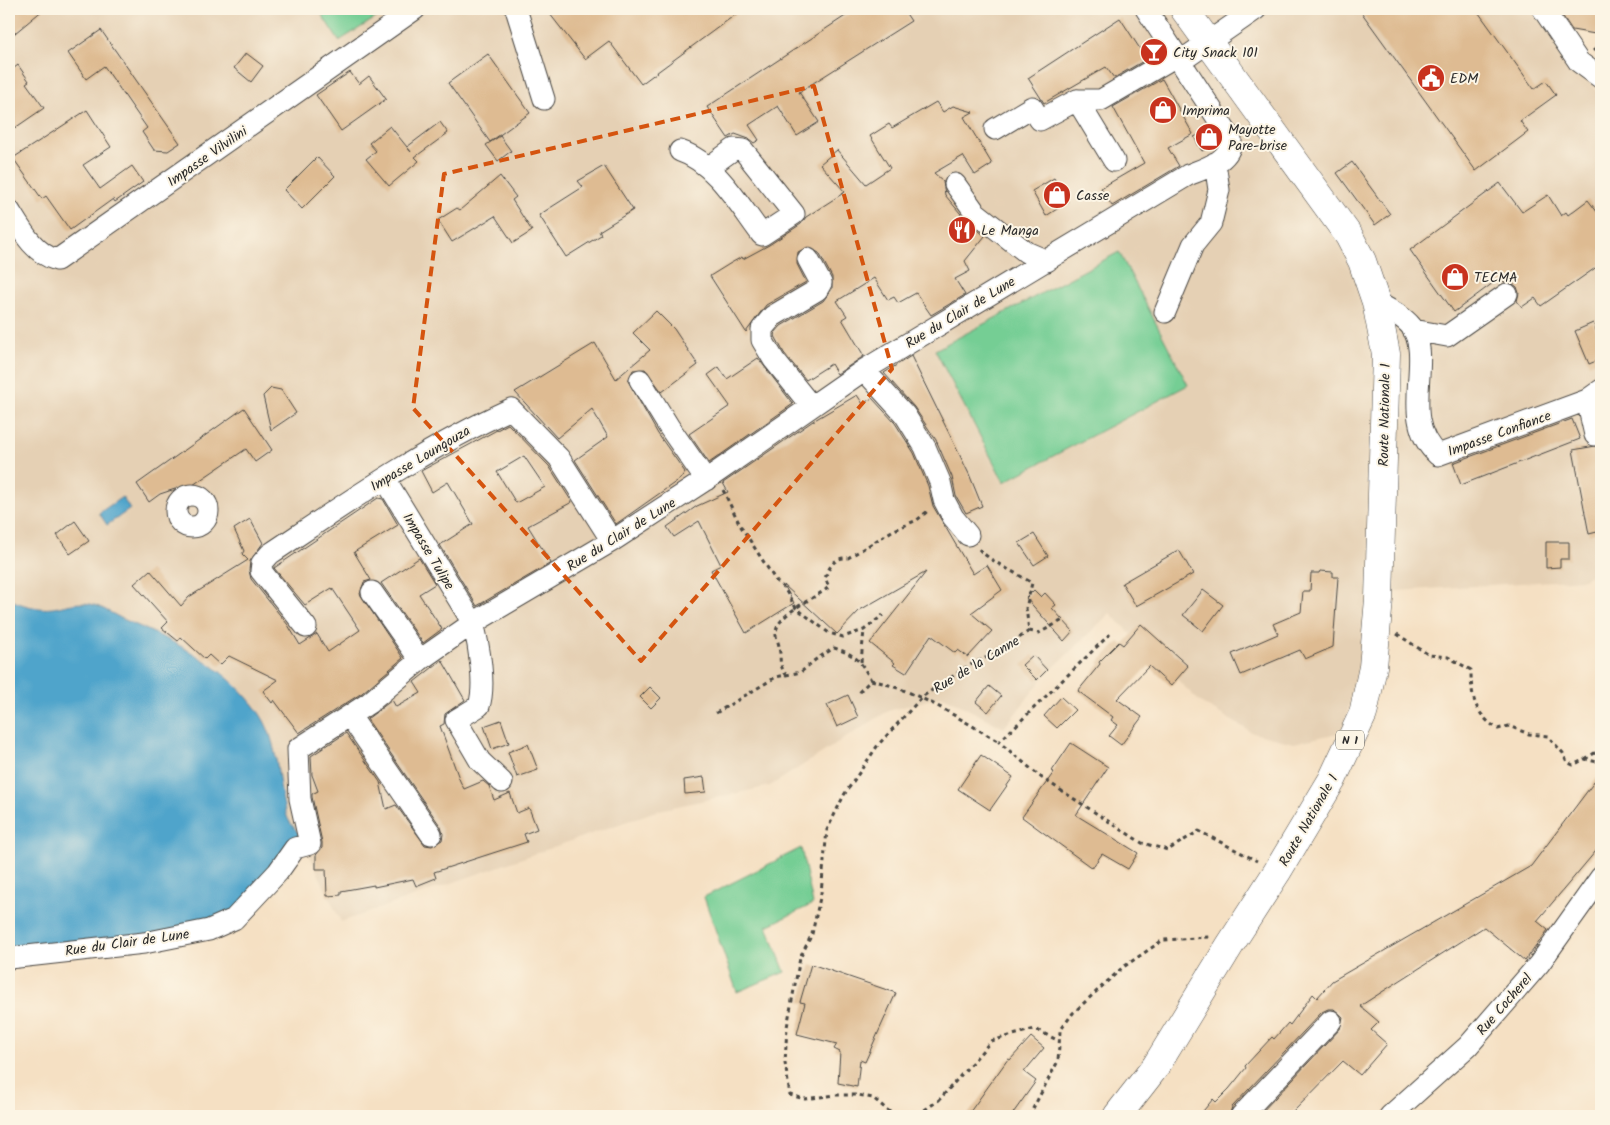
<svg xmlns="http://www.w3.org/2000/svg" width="1610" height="1125" font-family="Kalam,sans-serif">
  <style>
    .built { fill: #e5d0b4 }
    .green { fill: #75ce94; stroke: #507c60 }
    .water { fill: #4fa4cb; stroke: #3d687b }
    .building { fill: #debb92; fill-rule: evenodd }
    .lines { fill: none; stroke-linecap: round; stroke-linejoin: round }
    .minor-casing { stroke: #494642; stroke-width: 23 }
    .major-casing { stroke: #494642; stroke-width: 29 }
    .path { stroke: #494642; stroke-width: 3; stroke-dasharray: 4 4; stroke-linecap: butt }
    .minor { stroke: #fff; stroke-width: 21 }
    .major { stroke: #fff; stroke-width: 28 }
    .marked { fill: none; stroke: #d5540f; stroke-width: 4; stroke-dasharray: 10 6; stroke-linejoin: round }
    .labels { text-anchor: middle; stroke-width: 4; stroke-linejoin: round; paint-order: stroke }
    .shield { fill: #fcf5e5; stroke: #6a6863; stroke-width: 1 }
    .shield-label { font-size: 12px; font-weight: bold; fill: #2b2b2b }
    .poi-label { font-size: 14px; fill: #2b2b2b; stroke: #fcf5e5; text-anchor: start }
    .street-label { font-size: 14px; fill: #2b2b2b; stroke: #fcf5e5 }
  </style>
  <rect width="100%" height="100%" fill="#fcf5e5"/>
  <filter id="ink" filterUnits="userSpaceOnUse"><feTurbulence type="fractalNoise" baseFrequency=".02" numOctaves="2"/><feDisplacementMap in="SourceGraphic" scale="10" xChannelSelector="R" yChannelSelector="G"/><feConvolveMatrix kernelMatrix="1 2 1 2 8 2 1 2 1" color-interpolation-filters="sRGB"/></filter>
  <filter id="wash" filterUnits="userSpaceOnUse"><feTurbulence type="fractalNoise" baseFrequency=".0096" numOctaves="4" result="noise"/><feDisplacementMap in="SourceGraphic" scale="20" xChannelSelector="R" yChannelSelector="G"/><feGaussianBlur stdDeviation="1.12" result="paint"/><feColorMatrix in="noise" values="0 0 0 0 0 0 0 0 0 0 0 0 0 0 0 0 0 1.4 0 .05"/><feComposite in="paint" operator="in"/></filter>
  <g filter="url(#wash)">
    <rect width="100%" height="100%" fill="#f5e0c3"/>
    <path class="built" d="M 9,9 L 1539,9 L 1601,97 L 1601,569 L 1584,579 L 1397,591 L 1366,606 L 1361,662 L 1342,732 L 1294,743 L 1253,733 L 1200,702 L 1110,613 L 1044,677 L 1004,728 L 943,696 L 888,711 L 770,786 L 659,810 L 341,922 L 300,835 L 288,818 L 270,733 L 240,688 L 223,672 L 193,652 L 91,604 L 73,603 L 50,608 L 32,607 L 9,599 Z"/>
    <path class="green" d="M 318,9 L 390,9 L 339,41 Z
      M 1119,252 L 1188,385 L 1004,482 L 935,350 Z
      M 801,848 L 813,904 L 767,926 L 785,972 L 737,992 L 704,897 Z"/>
    <path class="water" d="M 122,497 L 130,509 L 107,525 L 99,513 Z
      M 9,599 C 21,605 39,610 53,608 C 65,606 78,601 90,604 C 101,606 114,615 125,620 C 179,644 225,664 260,714 C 280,744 276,783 287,816 C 289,823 296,829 300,835 L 234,913 L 153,937 L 9,951 Z"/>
    <g id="blocks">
      <path class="building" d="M 9,9 L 44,9 L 9,38 Z
        M 546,9 L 743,9 L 641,84 L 609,41 L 585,59 Z
        M 856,9 L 903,9 L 911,21 L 799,92 L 819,122 L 797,136 L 778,106 L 749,125 L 759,140 L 754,143 L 749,139 L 735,134 L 728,138 L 707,107 Z
        M 1359,9 L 1476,9 L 1534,89 L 1546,81 L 1556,95 L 1520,121 L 1528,132 L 1476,171 Z
        M 1558,9 L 1601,9 L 1601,35 L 1572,30 Z
        M 1120,18 L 1142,52 L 1154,44 L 1159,52 L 1114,78 L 1106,67 L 1044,103 L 1028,78 Z
        M 101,30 L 180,143 L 168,151 L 154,150 L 142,132 L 147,128 L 104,66 L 86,79 L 68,53 Z
        M 246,53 L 263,66 L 251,82 L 234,68 Z
        M 488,54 L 530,113 L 490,142 L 448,83 Z
        M 18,65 L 29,81 L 26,83 L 44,108 L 9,132 L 9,72 Z
        M 350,72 L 359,84 L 369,76 L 386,99 L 341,131 L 316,95 Z
        M 1162,79 L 1193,134 L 1168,148 L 1179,166 L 1112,206 L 1101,188 L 1144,163 L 1113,107 Z
        M 936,102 L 943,112 L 953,106 L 973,112 L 964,117 L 992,164 L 975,175 L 963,156 L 934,173 L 943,181 L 945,195 L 965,219 L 985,236 L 965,261 L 970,271 L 955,279 L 965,295 L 931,315 L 916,293 L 898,303 L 894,297 L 888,300 L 874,278 L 837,301 L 847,316 L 842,319 L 864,356 L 837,374 L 831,364 L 806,380 L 784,353 L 774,334 L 781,326 L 823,301 L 832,289 L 832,277 L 819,253 L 808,247 L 798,252 L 797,264 L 806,282 L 766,305 L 746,332 L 710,276 L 731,263 L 742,257 L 743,259 L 769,245 L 801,224 L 806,217 L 845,192 L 820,164 L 837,150 L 866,184 L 890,168 L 870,136 L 889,124 L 892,128 Z
        M 87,110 L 111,147 L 83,165 L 100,189 L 132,166 L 143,182 L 115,202 L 113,199 L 70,230 L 46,196 L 42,199 L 13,158 Z
        M 440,122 L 448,133 L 415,157 L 419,161 L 389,186 L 366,159 L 376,151 L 369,143 L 390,126 L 411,152 L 407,147 Z
        M 1209,130 L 1216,144 L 1202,151 L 1194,137 Z
        M 500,136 L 511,151 L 498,161 L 486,145 Z
        M 317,157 L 335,176 L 302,209 L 284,190 Z
        M 1352,162 L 1390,214 L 1375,225 L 1337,173 Z
        M 604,166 L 633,210 L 599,231 L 601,235 L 566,257 L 539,215 L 583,187 L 578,181 Z
        M 500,176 L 516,197 L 512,200 L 532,231 L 513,243 L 495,216 L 452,242 L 438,220 L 457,208 L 460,210 Z
        M 1054,178 L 1068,202 L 1046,216 L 1032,191 Z
        M 1500,183 L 1522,212 L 1548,195 L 1561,216 L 1566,212 L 1568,215 L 1588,200 L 1601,217 L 1601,264 L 1541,306 L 1535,298 L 1522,307 L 1517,301 L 1519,293 L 1517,287 L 1512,283 L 1504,282 L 1501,277 L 1454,312 L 1410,250 Z
        M 656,311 L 674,329 L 698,365 L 662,392 L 645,369 L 633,370 L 628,381 L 658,434 L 685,472 L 680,479 L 616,524 L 575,460 L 608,437 L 592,409 L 557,438 L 515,392 L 595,343 L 616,379 L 650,350 L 633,333 Z
        M 1593,323 L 1601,342 L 1601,359 L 1589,364 L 1575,331 Z
        M 911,356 L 969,474 L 982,506 L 966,513 L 956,496 L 952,477 L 936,440 L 914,407 L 884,373 Z
        M 758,358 L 793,404 L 709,463 L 689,434 L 730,406 L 708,375 L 719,367 L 727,379 Z
        M 271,388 L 281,390 L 296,413 L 271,430 L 263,396 Z
        M 857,395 L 863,404 L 872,398 L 895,423 L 914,453 L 928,486 L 933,506 L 973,574 L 987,565 L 1002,590 L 971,613 L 992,631 L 968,657 L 958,650 L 955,653 L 931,635 L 906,673 L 893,665 L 895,663 L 870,643 L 926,572 L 860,610 L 837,634 L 784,585 L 794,603 L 746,633 L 711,570 L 721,565 L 699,521 L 674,537 L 667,527 L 697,506 L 728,492 L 723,483 L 813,421 Z
        M 244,408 L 272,450 L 255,462 L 246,449 L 187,489 L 175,489 L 160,494 L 149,502 L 137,484 Z
        M 1572,419 L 1580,439 L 1461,485 L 1453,463 Z
        M 508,424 L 549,466 L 572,502 L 528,526 L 551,563 L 477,606 L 440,545 L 473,524 L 448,482 L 432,492 L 421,471 ZM 524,456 L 545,487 L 516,503 L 497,472 Z
        M 1601,445 L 1601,531 L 1589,534 L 1573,450 Z
        M 378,498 L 383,499 L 398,525 L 354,552 L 371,580 L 364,582 L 360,594 L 403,658 L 362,693 L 299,733 L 274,700 L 272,703 L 263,691 L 278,680 L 229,656 L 220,665 L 209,655 L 205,659 L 181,637 L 178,641 L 162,628 L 168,622 L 134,584 L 150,570 L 181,606 L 189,597 L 248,560 L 242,554 L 244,551 L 234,529 L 250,519 L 263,543 L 250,561 L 249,570 L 251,579 L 288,625 L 300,645 L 317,634 L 328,652 L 360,630 L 332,588 L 305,605 L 274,568 Z
        M 75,521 L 89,541 L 70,554 L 57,535 Z
        M 1034,534 L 1048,556 L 1034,565 L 1019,543 Z
        M 1546,542 L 1569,542 L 1569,559 L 1560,559 L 1560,567 L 1546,568 Z
        M 1179,550 L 1193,574 L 1136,606 L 1122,583 Z
        M 419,558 L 435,584 L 419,594 L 442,629 L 423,643 L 381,583 Z
        M 1320,571 L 1333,572 L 1333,577 L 1338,577 L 1333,647 L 1305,659 L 1300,650 L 1241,675 L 1232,654 L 1278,634 L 1273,624 L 1301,612 L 1303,591 L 1310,591 L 1311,573 L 1319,573 Z
        M 1034,590 L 1041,597 L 1045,593 L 1056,605 L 1052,608 L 1073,631 L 1064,641 L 1026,598 Z
        M 1203,590 L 1223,605 L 1203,631 L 1183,615 Z
        M 1141,624 L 1188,666 L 1171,686 L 1149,666 L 1117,699 L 1142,717 L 1121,745 L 1109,736 L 1118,725 L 1111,720 L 1113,717 L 1078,691 L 1100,664 L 1099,662 L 1119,642 L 1123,645 Z
        M 1033,655 L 1047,670 L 1037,680 L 1022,665 Z
        M 442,660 L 465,700 L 445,714 L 444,724 L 440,726 L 460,781 L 464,789 L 483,781 L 489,786 L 494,800 L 510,793 L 517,813 L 529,808 L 537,829 L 524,834 L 527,842 L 434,872 L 436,878 L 416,886 L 413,879 L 374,887 L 374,885 L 341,891 L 341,895 L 327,896 L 326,869 L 316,869 L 316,855 L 322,848 L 322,842 L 312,797 L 312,794 L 318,791 L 312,775 L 311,756 L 346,733 L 380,782 L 386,809 L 396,805 L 425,845 L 432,846 L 442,840 L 443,834 L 441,827 L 367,719 L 392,700 L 396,707 L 421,693 L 414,682 Z
        M 989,686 L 1001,696 L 988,712 L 976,702 Z
        M 650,687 L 661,698 L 651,708 L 640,697 Z
        M 848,695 L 858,717 L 837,727 L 827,705 Z
        M 1061,697 L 1075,710 L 1057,728 L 1044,716 Z
        M 501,720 L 509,743 L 492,749 L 484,726 Z
        M 1071,743 L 1108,767 L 1076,815 L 1138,853 L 1128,869 L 1102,854 L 1092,868 L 1022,817 L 1054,772 L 1052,771 Z
        M 528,744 L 538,770 L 517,777 L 508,752 Z
        M 981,755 L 1013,777 L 990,810 L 958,789 Z
        M 1601,773 L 1601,845 L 1537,921 L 1548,930 L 1525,961 L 1484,927 L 1360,1006 L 1379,1022 L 1371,1030 L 1387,1044 L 1360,1075 L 1343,1061 L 1289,1116 L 1258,1116 L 1340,1029 L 1343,1017 L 1334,1009 L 1328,1009 L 1322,1012 L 1232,1107 L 1229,1116 L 1199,1116 L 1213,1099 L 1216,1102 L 1229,1089 L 1246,1068 L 1245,1066 L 1272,1037 L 1274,1039 L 1288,1023 L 1290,1025 L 1313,994 L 1317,998 L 1332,981 L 1531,866 Z
        M 704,777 L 706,792 L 685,794 L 684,780 Z
        M 811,964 L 896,993 L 865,1062 L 860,1060 L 857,1087 L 838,1083 L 840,1052 L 834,1049 L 837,1044 L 797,1034 L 805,1003 L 800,1002 Z
        M 1031,1037 L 1044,1048 L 1024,1072 L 1036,1081 L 1011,1116 L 967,1116 L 1008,1059 L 1010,1060 Z"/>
    </g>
  </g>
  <g filter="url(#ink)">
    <use href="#blocks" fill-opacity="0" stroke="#494642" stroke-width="1"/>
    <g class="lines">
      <defs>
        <path id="minor" d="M 516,9 L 544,99
          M 1543,9 L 1579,62 L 1601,78
          M 1181,61 L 1256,9
          M 1077,100 L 1114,161
          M 995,129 L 1032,107 L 1040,120 L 1077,100 L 1101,100 L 1178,55
          M 680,151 C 715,162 740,206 762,235 L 794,214 L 743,150 L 734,149 L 709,167
          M 955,184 L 975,212 L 1026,252 L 1047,261
          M 9,210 C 21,229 34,254 57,260 L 415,9
          M 808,259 L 821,283 L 817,290 L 773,316 L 762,329 L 762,340 L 774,360 L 811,406
          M 1376,302 C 1388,309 1403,316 1411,326 C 1435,358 1397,419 1438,455 L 1587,400 L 1595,435
          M 1165,312 L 1193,245 L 1211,223 L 1219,190 L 1215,163
          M 1413,330 L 1447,336 L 1507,294
          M 864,370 L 905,415 L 925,447 L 940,482 L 944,500 L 953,517 L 968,535
          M 640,380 L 669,427 L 706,480
          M 1587,400 L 1601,390
          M 385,479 L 473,623 C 479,645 486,685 479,706 L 456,720 L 480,761 L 502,782
          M176 511a16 16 0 1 1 32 0a16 16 0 1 1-32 0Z
          M 372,592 L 420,660
          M 306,627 L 261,571 L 262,563 L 270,554 C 348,502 425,448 511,409 L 559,458 L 612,541
          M 350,716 L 431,834
          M 9,958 L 144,943 L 209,930 L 234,919 L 278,872 L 295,848 L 310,844 L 300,799 L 298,749 L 369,703 L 420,660 L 473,623 L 612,541 L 713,475 L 864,370 L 1188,175 C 1205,168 1232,161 1231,139 L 1146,9
          M 1241,1116 L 1331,1021
          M 1390,1116 L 1468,1046 L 1539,964 L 1601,877"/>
        <path id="major" d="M 1117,1116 L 1156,1066 L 1230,945 L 1277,872 L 1332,780 L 1363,714 L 1373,667 L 1379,599 L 1386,354 L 1376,302 L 1362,261 L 1349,236 L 1184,9"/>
      </defs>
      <use href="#minor" class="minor-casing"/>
      <use href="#major" class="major-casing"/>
      <path class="path" d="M 1593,51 L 1601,45
        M 723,490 L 740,525 L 776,581 L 784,588 L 796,608 L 829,633 L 843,637 L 864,630 L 883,615
        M 979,549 C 989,561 1017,573 1032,583 L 1026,608 L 1029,631 L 1000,651 L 968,666 L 922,697 L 878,745 L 844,795 L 827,830 L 821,893 L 812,934 L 800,958 L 793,995 L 787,1027 L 785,1063 L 790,1095 L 805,1099 L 835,1095 L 858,1095 L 873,1098 L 891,1113 L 917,1115 L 939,1100 L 991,1041 L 1035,1029 L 1059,1041
        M 1029,631 L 1039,633 L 1063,620
        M 1110,634 L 999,742 L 1042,778 L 1142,843 L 1168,850 L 1199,831 L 1257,861
        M 1397,634 L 1429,655 L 1448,657 L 1471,670 C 1471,696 1474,714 1498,729 L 1509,726 L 1529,734 L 1548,736 L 1563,753 L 1567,762 L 1573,765 L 1585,759 L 1601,763
        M 861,662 L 864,630
        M 787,676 C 777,662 782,661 779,647 C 779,643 776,639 776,635 C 774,614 815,599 829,587 L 825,578 C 830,566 834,557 848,558 L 892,531 L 917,520 L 929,510
        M 871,680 C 918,691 957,717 999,742
        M 716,713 L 776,677 L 801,672 L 815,660 L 834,648 C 856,655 860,660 871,680 L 858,693
        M 1585,759 L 1601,749
        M 1029,1116 L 1058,1061 L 1060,1031 L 1073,1013 L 1122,968 L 1163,940 L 1210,937"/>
      <use href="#minor" class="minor"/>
      <use href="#major" class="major"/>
    </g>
  </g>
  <path class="marked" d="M 814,86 L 892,369 L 641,661 L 413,408 L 444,174 Z"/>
  <defs>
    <symbol id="bar-disc" viewBox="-11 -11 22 22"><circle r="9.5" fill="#c8321e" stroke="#fcf5e5"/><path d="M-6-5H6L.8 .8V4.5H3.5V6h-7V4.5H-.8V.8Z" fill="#fff"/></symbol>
    <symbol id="civic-disc" viewBox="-11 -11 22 22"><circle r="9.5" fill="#c8321e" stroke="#fcf5e5"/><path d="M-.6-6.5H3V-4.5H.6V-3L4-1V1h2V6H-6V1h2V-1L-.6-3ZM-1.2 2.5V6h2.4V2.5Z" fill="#fff"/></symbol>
    <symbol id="shop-disc" viewBox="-11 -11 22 22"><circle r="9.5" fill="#c8321e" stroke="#fcf5e5"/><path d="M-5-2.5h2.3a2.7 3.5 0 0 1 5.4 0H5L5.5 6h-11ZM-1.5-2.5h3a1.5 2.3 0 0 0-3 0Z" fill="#fff"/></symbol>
    <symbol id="restaurant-disc" viewBox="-11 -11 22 22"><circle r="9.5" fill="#c8321e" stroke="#fcf5e5"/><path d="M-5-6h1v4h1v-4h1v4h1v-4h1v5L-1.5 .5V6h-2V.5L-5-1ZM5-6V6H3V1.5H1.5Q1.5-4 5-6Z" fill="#fff"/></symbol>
  </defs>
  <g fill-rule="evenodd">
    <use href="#bar-disc" x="1138" y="36" width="32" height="32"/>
    <use href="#civic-disc" x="1415" y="62" width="32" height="32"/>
    <use href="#shop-disc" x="1147" y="94" width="32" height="32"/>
    <use href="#shop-disc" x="1193" y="121" width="32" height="32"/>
    <use href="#shop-disc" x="1041" y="179" width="32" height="32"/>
    <use href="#restaurant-disc" x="946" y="214" width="32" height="32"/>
    <use href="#shop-disc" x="1439" y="261" width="32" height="32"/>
  </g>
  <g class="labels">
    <rect class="shield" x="1336" y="730.5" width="28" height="19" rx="4"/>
    <g class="shield-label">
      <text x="1350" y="744">N 1</text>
    </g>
    <g class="poi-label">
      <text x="1173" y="57">City Snack 101</text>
      <text x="1450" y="83">EDM</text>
      <text x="1182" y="115">Imprima</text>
      <text x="1228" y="134">Mayotte<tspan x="1228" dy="16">Pare-brise</tspan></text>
      <text x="1076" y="200">Casse</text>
      <text x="981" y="235">Le Manga</text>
      <text x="1474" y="282">TECMA</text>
    </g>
    <g class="street-label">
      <text transform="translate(207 156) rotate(-35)" y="5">Impasse Vilvilini</text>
      <text transform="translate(960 312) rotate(-31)" y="5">Rue du Clair de Lune</text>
      <text transform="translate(1384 415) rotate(-89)" y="5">Route Nationale 1</text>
      <text transform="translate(1499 433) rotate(-20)" y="5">Impasse Confiance</text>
      <text transform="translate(420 458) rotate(-31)" y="5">Impasse Loungouza</text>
      <text transform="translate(621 534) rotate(-32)" y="5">Rue du Clair de Lune</text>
      <text transform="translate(429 551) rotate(59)" y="5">Impasse Tulipe</text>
      <text transform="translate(976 664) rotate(-31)" y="5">Rue de la Canne</text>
      <text transform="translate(1308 820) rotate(-60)" y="5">Route Nationale 1</text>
      <text transform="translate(127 942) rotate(-8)" y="5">Rue du Clair de Lune</text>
      <text transform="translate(1504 1004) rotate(-49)" y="5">Rue Cocherel</text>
    </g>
  </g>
  <rect width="1610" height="1125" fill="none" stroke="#fcf5e5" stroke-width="30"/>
</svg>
